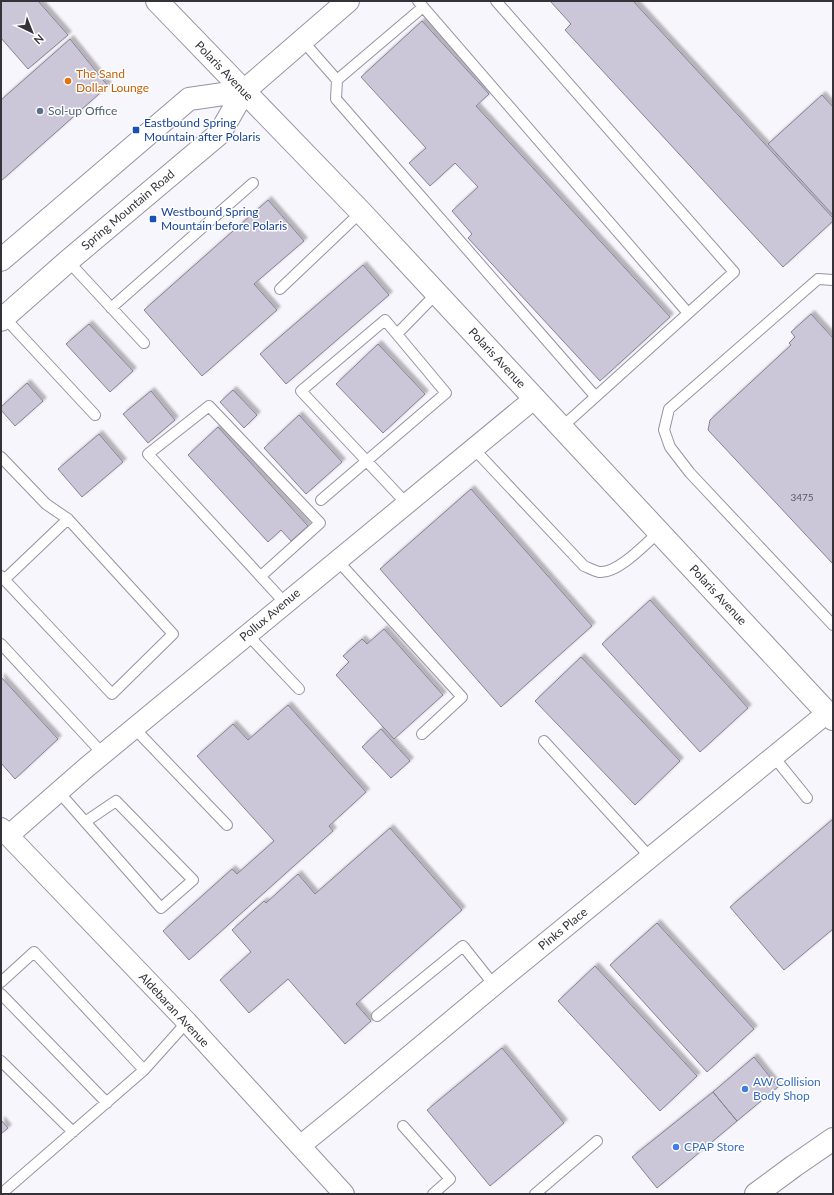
<svg xmlns="http://www.w3.org/2000/svg" width="834" height="1195" font-family="Lato,sans-serif">
  <style>
    .building { fill: #ccc7d8; stroke: #868292; filter: url(#shadow) }
    .lines { fill: none; stroke-linecap: round; stroke-linejoin: round }
    .service-casing { stroke: #9692a2; stroke-width: 12 }
    .minor-casing { stroke: #9692a2; stroke-width: 22 }
    .tertiary-casing { stroke: #9692a2; stroke-width: 24 }
    .secondary-casing { stroke: #9692a2; stroke-width: 24 }
    .service { stroke: #fff; stroke-width: 10 }
    .minor { stroke: #fff; stroke-width: 20 }
    .tertiary { stroke: #fff; stroke-width: 22 }
    .secondary { stroke: #fff; stroke-width: 22 }
    .food-dot { fill: #e8710a; stroke: #fff; stroke-width: 1.5 }
    .service-dot { fill: #5c6f8a; stroke: #fff; stroke-width: 1.5 }
    .transit-dot { fill: #1a4fb4; stroke: #fff; stroke-width: 1.5 }
    .shop-dot { fill: #3f7fe0; stroke: #fff; stroke-width: 1.5 }
    .labels { text-anchor: middle; stroke-width: 3; stroke-linejoin: round; paint-order: stroke }
    .number-label { font-size: 10px; fill: #5b5861 }
    .street-label { font-size: 12px; fill: #353339; stroke: #fff }
    .food-label { font-size: 12px; fill: #c56008; stroke: #fff; text-anchor: start }
    .service-label { font-size: 12px; fill: #4e5e75; stroke: #fff; text-anchor: start }
    .transit-label { font-size: 12px; fill: #164399; stroke: #fff; text-anchor: start }
    .shop-label { font-size: 12px; fill: #366cbe; stroke: #fff; text-anchor: start }
  </style>
  <defs>
    <filter id="shadow"><feDropShadow dx="3.5" dy="-3.5" stdDeviation="1" flood-color="#0004"/></filter>
  </defs>
  <rect width="100%" height="100%" fill="#f8f6fd"/>
  <path class="building" d="M 1,1 L 38,1 L 68,35 L 28,69 L 1,38 Z
    M 550,1 L 633,1 L 833,218 L 833,221 L 783,267 L 565,30 L 571,24 Z
    M 422,21 L 489,94 L 476,106 L 670,317 L 600,381 L 468,238 L 472,234 L 452,211 L 478,187 L 455,163 L 430,186 L 409,163 L 426,148 L 361,77 Z
    M 70,39 L 108,86 L 1,181 L 1,100 Z
    M 822,95 L 833,107 L 833,215 L 768,144 Z
    M 268,200 L 304,241 L 254,284 L 277,310 L 202,376 L 144,310 Z
    M 363,265 L 389,295 L 286,384 L 260,354 Z
    M 811,314 L 833,338 L 833,564 L 708,430 L 710,420 L 791,345 L 789,343 L 795,337 L 791,332 Z
    M 89,324 L 133,371 L 110,392 L 66,344 Z
    M 378,344 L 425,394 L 383,433 L 336,384 Z
    M 27,383 L 43,401 L 15,426 L 1,410 L 1,407 Z
    M 233,390 L 257,415 L 244,428 L 220,402 Z
    M 151,391 L 175,420 L 148,443 L 123,414 Z
    M 299,415 L 342,462 L 306,494 L 264,448 Z
    M 218,427 L 308,526 L 291,541 L 281,530 L 268,542 L 188,455 Z
    M 99,434 L 123,462 L 82,497 L 58,469 Z
    M 471,489 L 592,626 L 501,707 L 380,569 Z
    M 650,600 L 748,708 L 700,752 L 602,644 Z
    M 384,629 L 443,695 L 394,739 L 336,675 L 349,662 L 343,656 L 362,639 L 367,644 Z
    M 581,657 L 680,761 L 635,805 L 535,701 Z
    M 1,677 L 58,739 L 15,779 L 1,763 Z
    M 288,705 L 366,792 L 329,826 L 333,831 L 189,960 L 163,931 L 232,869 L 237,874 L 274,841 L 197,756 L 233,724 L 248,740 Z
    M 381,729 L 410,761 L 391,778 L 362,747 Z
    M 833,819 L 833,929 L 784,970 L 730,907 Z
    M 390,828 L 462,910 L 356,1004 L 371,1021 L 345,1044 L 288,979 L 249,1013 L 220,980 L 251,952 L 232,930 L 264,901 L 266,903 L 298,874 L 315,894 Z
    M 657,923 L 754,1029 L 707,1072 L 610,965 Z
    M 595,966 L 697,1076 L 660,1111 L 558,1001 Z
    M 502,1048 L 564,1123 L 490,1186 L 427,1110 Z
    M 754,1057 L 778,1087 L 737,1121 L 713,1092 Z
    M 713,1092 L 737,1121 L 657,1188 L 632,1157 Z
    M 1,1120 L 8,1128 L 1,1134 Z"/>
  <g class="lines">
    <defs>
      <path id="service" d="M 418,1 L 688,313
        M 496,1 L 734,272 L 562,427
        M 423,7 L 337,80 L 336,99 L 595,396
        M 302,40 L 337,80
        M 68,261 L 144,343
        M 833,280 L 818,279 L 669,409 L 664,430 L 670,447 L 690,473 L 833,625
        M 280,289 L 361,212
        M 111,308 L 253,183
        M 4,317 L 95,415
        M 397,334 L 437,293
        M 473,448 L 584,566 C 589,568 595,571 599,572 C 618,574 646,543 659,532
        M 1,457 L 46,504 L 68,519 L 173,634 L 112,694 L 1,576
        M 321,500 L 446,393 L 385,320 L 301,391 L 406,503
        M 337,560 L 462,697 L 422,734
        M 261,576 L 320,523 L 209,406 L 148,454 L 285,603
        M 4,580 L 68,519
        M 247,634 L 299,689
        M 1,644 L 103,754
        M 134,728 L 227,825
        M 544,741 L 650,857
        M 774,757 L 807,798
        M 58,791 L 161,908 L 193,880 L 116,801 L 85,822
        M 1,982 L 34,952 L 144,1070
        M 1,994 L 107,1103
        M 377,1016 L 463,946 L 494,985
        M 1,1061 L 73,1132
        M 403,1126 L 450,1179 L 433,1194
        M 1,1194 L 144,1070 L 187,1022
        M 535,1194 L 597,1141"/>
      <path id="minor" d="M 1,828 L 187,1022 L 344,1194
        M 8,836 L 87,767 L 535,398
        M 300,1146 L 348,1107 L 504,977 L 827,713"/>
      <path id="tertiary" d="M 157,1 L 361,212 L 833,719
        M 756,1194 L 794,1166 L 833,1139"/>
      <path id="secondary" d="M 1,260 L 189,99 L 244,91
        M 1,320 L 68,261 L 220,133 L 244,91 L 348,1"/>
    </defs>
    <use href="#service" class="service-casing"/>
    <use href="#minor" class="minor-casing"/>
    <use href="#tertiary" class="tertiary-casing"/>
    <use href="#secondary" class="secondary-casing"/>
    <use href="#service" class="service"/>
    <use href="#minor" class="minor"/>
    <use href="#tertiary" class="tertiary"/>
    <use href="#secondary" class="secondary"/>
  </g>
  <circle class="food-dot" cx="68" cy="81" r="4"/>
  <circle class="service-dot" cx="40" cy="111" r="4"/>
  <g class="transit-dot">
    <rect x="132" y="126" width="8" height="8" rx="2"/>
    <rect x="149" y="215" width="8" height="8" rx="2"/>
  </g>
  <g class="shop-dot">
    <circle cx="745" cy="1089" r="4"/>
    <circle cx="676" cy="1147" r="4"/>
  </g>
  <g class="labels">
    <g class="number-label">
      <text x="802" y="501">3475</text>
    </g>
    <g class="street-label">
      <text transform="translate(224 71) rotate(46)" y="4">Polaris Avenue</text>
      <text transform="translate(128 210) rotate(-40)" y="4">Spring Mountain Road</text>
      <text transform="translate(497 358) rotate(47)" y="4">Polaris Avenue</text>
      <text transform="translate(718 595) rotate(47)" y="4">Polaris Avenue</text>
      <text transform="translate(270 615) rotate(-40)" y="4">Pollux Avenue</text>
      <text transform="translate(563 929) rotate(-39)" y="4">Pinks Place</text>
      <text transform="translate(174 1010) rotate(47)" y="4">Aldebaran Avenue</text>
    </g>
    <g class="food-label">
      <text x="76" y="78">The Sand<tspan x="76" dy="14">Dollar Lounge</tspan></text>
    </g>
    <g class="service-label">
      <text x="48" y="115">Sol-up Office</text>
    </g>
    <g class="transit-label">
      <text x="144" y="127">Eastbound Spring<tspan x="144" dy="14">Mountain after Polaris</tspan></text>
      <text x="161" y="216">Westbound Spring<tspan x="161" dy="14">Mountain before Polaris</tspan></text>
    </g>
    <g class="shop-label">
      <text x="753" y="1086">AW Collision<tspan x="753" dy="14">Body Shop</tspan></text>
      <text x="684" y="1151">CPAP Store</text>
    </g>
  </g>
  <rect width="834" height="1195" fill="none" stroke="#353339" stroke-width="4"/>
  <g transform="translate(32 32) rotate(137)" stroke="#ffffff" stroke-width="3" paint-order="stroke">
  <path d="M0-3L7 15L0 10L-7 15Z" fill="#353339"/>
  <text y="-6" font-size="11" font-weight="bold" text-anchor="middle" fill="#353339">N</text>
  </g>
</svg>
